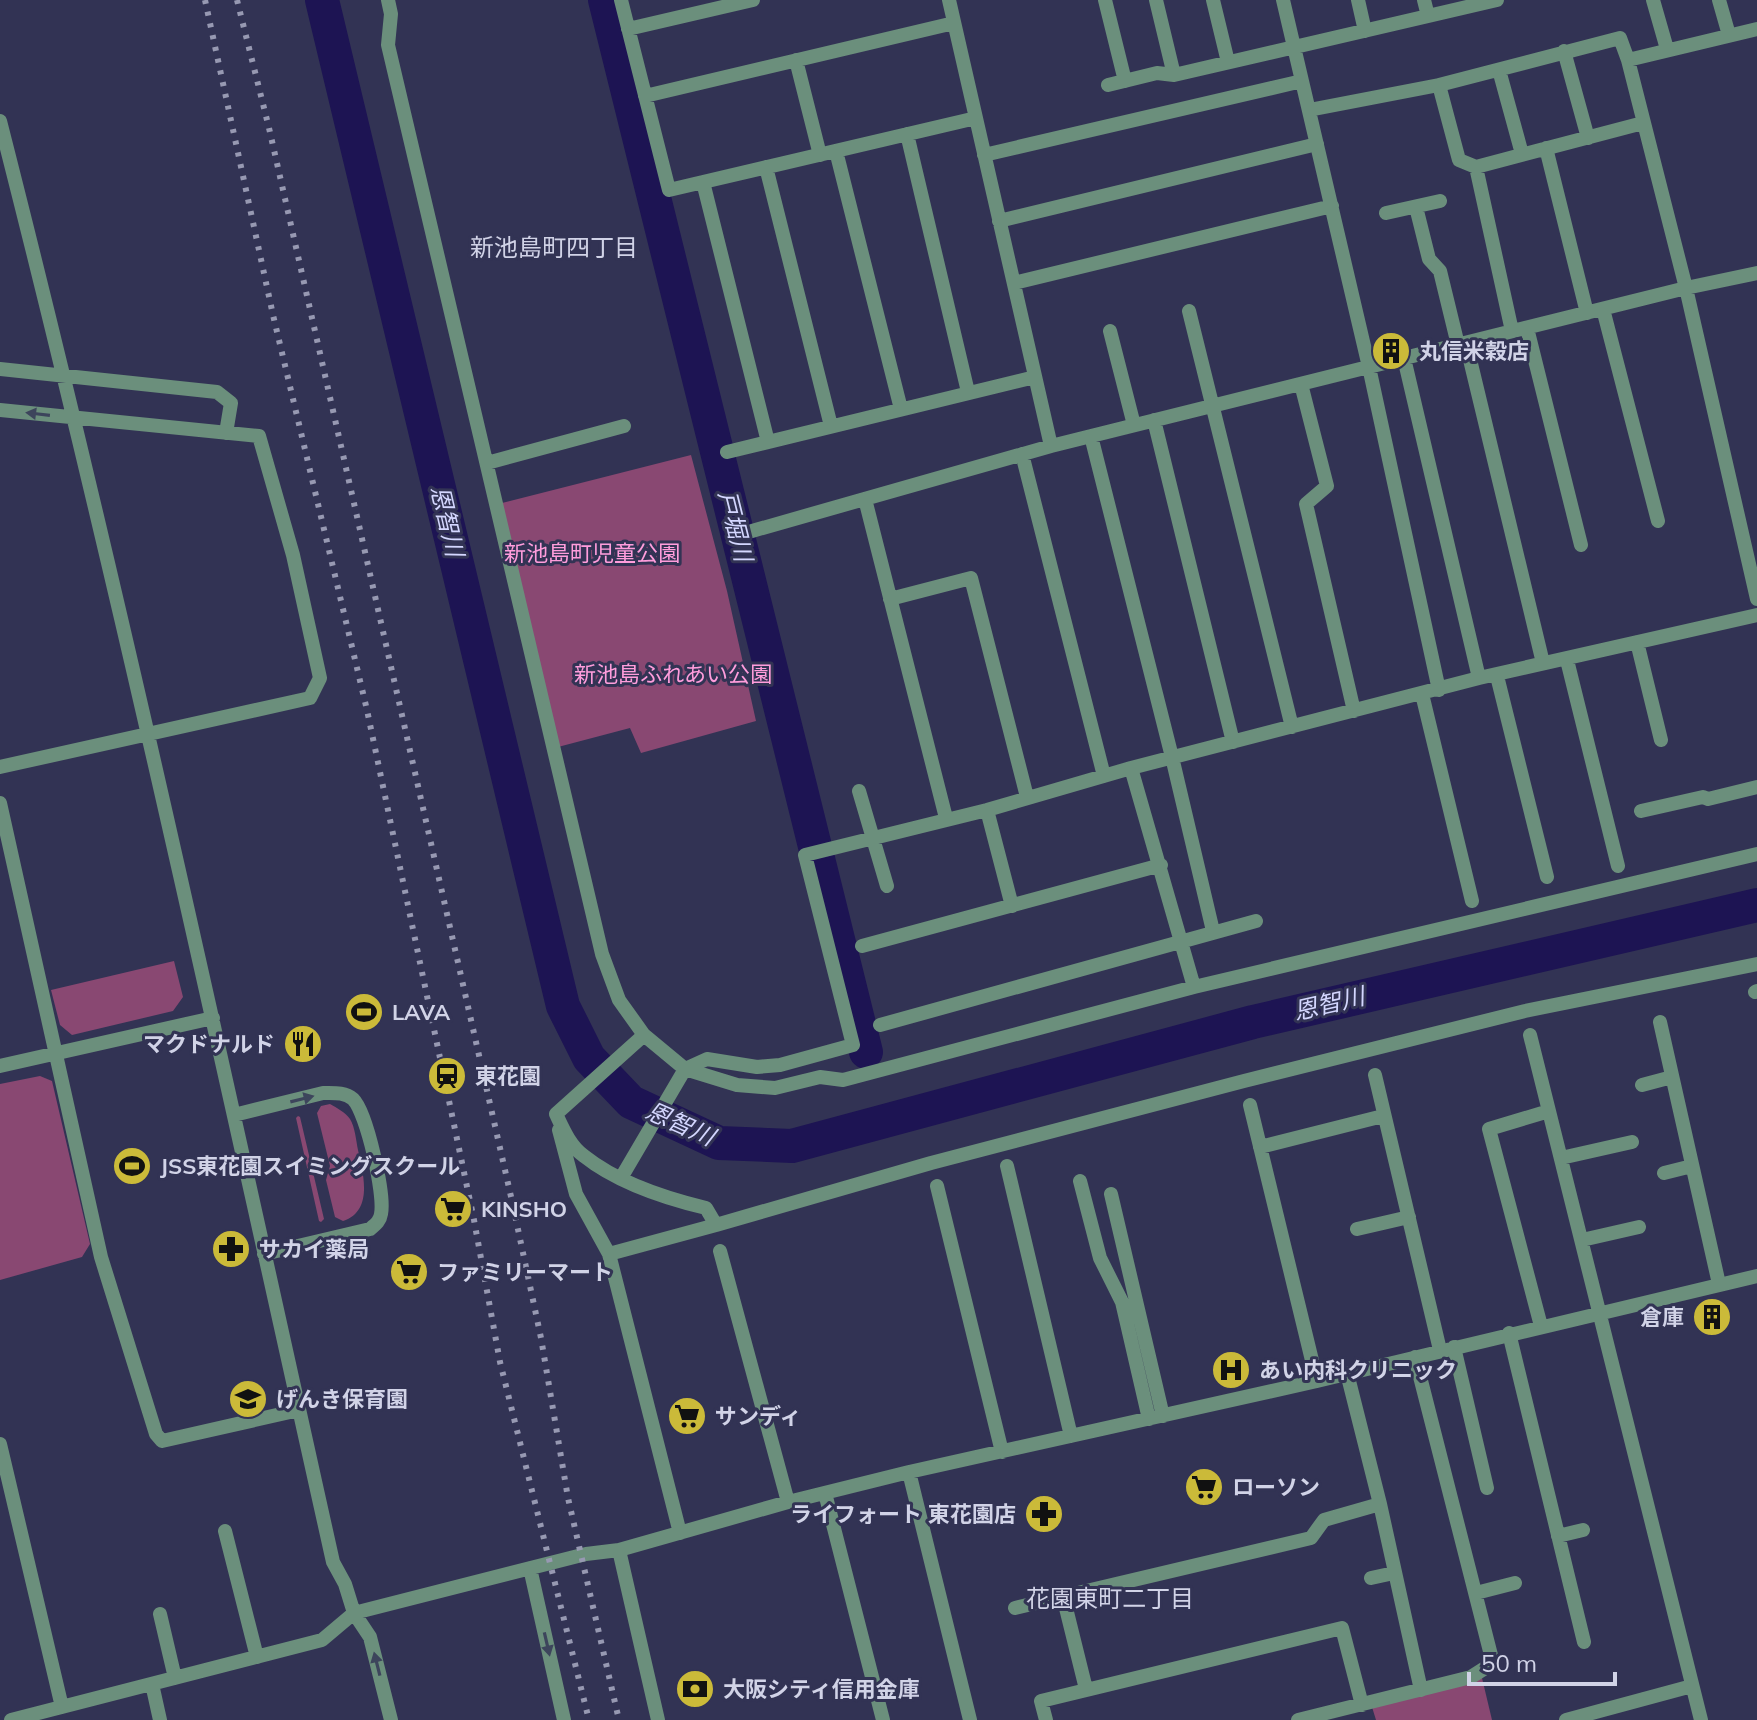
<svg xmlns="http://www.w3.org/2000/svg" width="1757" height="1720" font-family="Mulish,'Noto Sans JP',sans-serif">
  <style>
    .green { fill: #894872 }
    .lines { fill: none; stroke-linecap: round; stroke-linejoin: round }
    .river { stroke: #1d1453; stroke-width: 34 }
    .minor { stroke: #6b8f7c; stroke-width: 14 }
    .rail { stroke: #9799b2; stroke-width: 6; stroke-dasharray: 4 8; stroke-linecap: butt }
    .oneway { fill: #3d455c }
    .labels { text-anchor: middle; stroke-width: 6; stroke-linejoin: round; paint-order: stroke }
    .poi-label { font-size: 22px; font-weight: bold; fill: #d1d3e7; stroke: #323354; text-anchor: start }
    .park-label { font-size: 22px; fill: #ff9ddc; stroke: #323354 }
    .neighbourhood-label { font-size: 24px; fill: #d1d3e7; stroke: #323354 }
    .water-label { font-size: 24px; font-style: italic; fill: #d4d7ff; stroke: #323354 }
  </style>
  <rect width="100%" height="100%" fill="#323354"/>
  <path class="green" d="M 691,455 L 727,591 L 756,721 L 641,753 L 630,728 L 558,747 L 502,503 Z
    M 174,961 L 183,997 L 173,1011 L 72,1035 L 60,1025 L 51,990 Z
    M 40,1076 L 52,1081 L 90,1244 L 82,1257 L 0,1280 L 0,1084 Z
    M 330,1104 C 337,1108 345,1112 350,1119 C 355,1127 356,1140 358,1150 C 363,1173 374,1211 343,1221 L 335,1217 L 326,1180 L 330,1166 L 317,1113 L 321,1106 Z
    M 298,1116 L 300,1117 L 324,1219 L 321,1222 L 319,1221 L 296,1118 Z
    M 1482,1678 L 1492,1720 L 1376,1720 L 1372,1707 Z"/>
  <g class="lines">
    <path class="river" d="M 322,0 L 563,1006 L 589,1058 L 631,1102 L 719,1143 L 792,1146 L 1253,1022 L 1757,905
      M 605,0 L 866,1052"/>
    <path class="minor" d="M 388,0 L 391,14 L 388,45 L 602,954 L 619,1000 L 644,1035 L 685,1069 L 737,1085 L 775,1088 L 820,1077 L 843,1080 L 1194,987 L 1757,854
      M 621,0 L 669,190 L 976,118
      M 949,0 L 1051,446
      M 1105,0 L 1125,81
      M 1156,0 L 1174,75
      M 1213,0 L 1228,62
      M 1283,0 L 1369,367 L 1439,690
      M 1358,0 L 1365,31
      M 1424,0 L 1428,16
      M 1653,0 L 1667,49
      M 1719,0 L 1729,35
      M 628,29 L 753,0
      M 1757,29 L 1628,60 L 1686,288 L 1757,599
      M 1564,51 L 1588,138
      M 796,60 L 820,155
      M 1499,70 L 1522,154
      M 1108,85 L 1157,73 L 1174,75 L 1497,0
      M 1439,85 L 1459,160 L 1476,167
      M 645,96 L 954,23
      M 1309,110 L 1439,85 L 1620,38 L 1628,60
      M 0,121 C 122,599 226,1081 333,1562 L 345,1584 L 354,1613 L 370,1637 L 391,1720
      M 907,134 L 968,392
      M 1546,148 L 1587,313
      M 836,151 L 901,409
      M 984,155 L 1302,81
      M 766,167 L 831,426
      M 703,182 L 768,442
      M 1416,207 L 1429,259 L 1440,271 L 1458,345
      M 1386,213 L 1440,201
      M 999,221 L 1317,144
      M 1014,283 L 1332,206
      M 1603,309 L 1658,521
      M 1189,311 L 1292,727
      M 1527,328 L 1581,545
      M 1110,331 L 1134,425
      M 1512,331 L 1476,167 L 1643,123
      M 1466,343 L 1543,663
      M 1404,358 L 1479,678
      M 0,369 L 217,392 L 231,403 L 226,433
      M 1301,384 L 1327,486 L 1306,504 L 1354,711
      M 0,410 L 259,436 L 293,555 L 320,678 L 310,698 L 0,767
      M 1154,420 L 1233,742
      M 1091,436 L 1172,757 L 1213,931
      M 727,452 L 1035,377
      M 1022,454 L 1104,776
      M 487,463 L 624,426
      M 865,499 L 946,818
      M 752,531 L 1051,446 L 1686,288 L 1757,273
      M 890,599 L 971,578 L 1027,797
      M 1637,642 L 1661,740
      M 1567,660 L 1618,866
      M 1497,676 L 1547,877
      M 1422,694 L 1472,901
      M 1131,768 L 1194,987
      M 859,791 L 887,886
      M 0,803 L 101,1257 L 156,1434 L 162,1441 L 299,1410
      M 987,810 L 1012,906
      M 1641,811 L 1703,797 L 1708,799 L 1757,787
      M 862,946 L 1161,865
      M 1755,992 L 1757,991
      M 1660,1022 L 1719,1284
      M 880,1025 L 1256,921
      M 1530,1035 L 1701,1720
      M 0,1066 L 213,1018
      M 1375,1075 L 1440,1350
      M 1642,1085 L 1672,1077
      M 1250,1105 L 1317,1381
      M 556,1114 C 563,1129 570,1146 584,1156 C 618,1183 664,1198 706,1208 L 716,1225 L 931,1163 L 1244,1081 L 1525,1011 L 1757,964
      M 556,1114 L 644,1035
      M 234,1115 L 323,1093 C 334,1093 345,1092 353,1099 C 367,1113 385,1195 381,1214 C 380,1221 376,1224 370,1229 L 264,1254
      M 559,1130 L 576,1194 L 609,1254 L 680,1533
      M 1260,1147 L 1383,1116
      M 1561,1158 L 1632,1142
      M 1007,1166 L 1071,1436
      M 1664,1173 L 1692,1166
      M 621,1178 L 685,1069 L 707,1059 L 757,1067 L 780,1065 L 853,1045 L 805,855 L 987,810 L 1131,768 L 1479,678 L 1757,615
      M 1080,1181 L 1100,1258 L 1122,1302 L 1149,1419
      M 937,1186 L 1002,1452
      M 1111,1194 L 1163,1416
      M 1357,1229 L 1409,1217
      M 1582,1240 L 1639,1227
      M 720,1251 L 788,1502
      M 609,1254 L 716,1225
      M 1541,1326 L 1489,1129 L 1549,1111
      M 1509,1333 L 1584,1642
      M 1454,1347 L 1487,1488
      M 1347,1373 L 1380,1504 L 1421,1690
      M 0,1444 L 62,1707
      M 909,1472 L 970,1720
      M 825,1493 L 883,1720
      M 225,1531 L 257,1657
      M 1558,1536 L 1583,1530
      M 619,1550 L 658,1720
      M 530,1568 L 564,1720
      M 1371,1578 L 1394,1573
      M 1476,1593 L 1515,1583
      M 1063,1596 L 1086,1689
      M 1015,1608 L 1311,1538 L 1324,1520 L 1380,1504
      M 160,1614 L 175,1678
      M 152,1684 L 160,1720
      M 11,1720 L 322,1640 L 354,1613 L 586,1554 L 619,1550 L 788,1502 L 909,1472 L 1317,1381 L 1757,1276
      M 1046,1720 L 1041,1701 L 1342,1628 L 1362,1705
      M 1298,1720 L 1471,1677 L 1493,1663 L 1415,1357
      M 1566,1720 L 1692,1686"/>
    <path class="rail" d="M 205,0 L 273,315 L 367,710 L 474,1220 L 500,1362 L 589,1720
      M 237,0 L 269,128 L 512,1201 L 541,1338 L 568,1498 L 619,1720"/>
  </g>
  <defs><path id="oneway-solid" d="M-6-.8H1V-3.2L6.5 0L1 3.2V.8H-6Z" transform="scale(2)"/></defs>
  <g class="oneway">
    <use href="#oneway-solid" transform="translate(38 414) rotate(-173)"/>
    <use href="#oneway-solid" transform="translate(302 1099) rotate(-14)"/>
    <use href="#oneway-solid" transform="translate(547 1644) rotate(77)"/>
    <use href="#oneway-solid" transform="translate(377 1664) rotate(-104)"/>
  </g>
  <defs>
    <symbol id="building-disc" viewBox="-11 -11 22 22"><circle r="9.5" fill="#cbba39" stroke="#323354"/><path d="M-4-6H4V6H1V3H-1V6H-4ZM-2.5-4.3h1.7v1.8h-1.7ZM.8-4.3h1.7v1.8H.8ZM-2.5-1h1.7V.8h-1.7ZM.8-1h1.7V.8H.8Z" fill="#111"/></symbol>
    <symbol id="stadium-disc" viewBox="-11 -11 22 22"><circle r="9.5" fill="#cbba39" stroke="#323354"/><path d="M0-5a6.5 5 0 1 0 0 10a6.5 5 0 1 0 0-10ZM-3.5-1.8h7v3.6h-7Z" fill="#111"/></symbol>
    <symbol id="restaurant-disc" viewBox="-11 -11 22 22"><circle r="9.5" fill="#cbba39" stroke="#323354"/><path d="M-5-6h1v4h1v-4h1v4h1v-4h1v5L-1.5 .5V6h-2V.5L-5-1ZM5-6V6H3V1.5H1.5Q1.5-4 5-6Z" fill="#111"/></symbol>
    <symbol id="station-disc" viewBox="-11 -11 22 22"><circle r="9.5" fill="#cbba39" stroke="#323354"/><path d="M-3-6H3Q5-6 5-4V2Q5 4 3 4L4.5 6H3L1.5 4h-3L-3 6H-4.5L-3 4Q-5 4-5 2V-4Q-5-6-3-6ZM-3.5-4v3h7v-3ZM-3.5 1v1.5H-2V1ZM2 1v1.5H3.5V1Z" fill="#111"/></symbol>
    <symbol id="supermarket-disc" viewBox="-11 -11 22 22"><circle r="9.5" fill="#cbba39" stroke="#323354"/><path d="M-6-5.5h2.5l.6 2H6L4.5 2H-2.5L-4.4-4H-6ZM-1.5 3.2a1.3 1.3 0 1 0 .1 0ZM3 3.2a1.3 1.3 0 1 0 .1 0Z" fill="#111"/></symbol>
    <symbol id="pharmacy-disc" viewBox="-11 -11 22 22"><circle r="9.5" fill="#cbba39" stroke="#323354"/><path d="M-2-6h4v4h4v4h-4v4h-4v-4h-4v-4h4Z" fill="#111"/></symbol>
    <symbol id="hospital-disc" viewBox="-11 -11 22 22"><circle r="9.5" fill="#cbba39" stroke="#323354"/><path d="M-5-5h3v3.5h4V-5h3V5h-3V1.5h-4V5h-3Z" fill="#111"/></symbol>
    <symbol id="school-disc" viewBox="-11 -11 22 22"><circle r="9.5" fill="#cbba39" stroke="#323354"/><path d="M0-5L7-2L0 1L-7-2ZM-4 1L0 2.5L4 1V4Q0 6-4 4Z" fill="#111"/></symbol>
    <symbol id="bank-disc" viewBox="-11 -11 22 22"><circle r="9.5" fill="#cbba39" stroke="#323354"/><path d="M-6-4H6V4H-6ZM0-2.3a2.3 2.3 0 1 0 0 4.6a2.3 2.3 0 1 0 0-4.6Z" fill="#111"/></symbol>
  </defs>
  <g fill-rule="evenodd">
    <use href="#building-disc" x="1369" y="329" width="44" height="44"/>
    <use href="#stadium-disc" x="342" y="990" width="44" height="44"/>
    <use href="#restaurant-disc" x="281" y="1022" width="44" height="44"/>
    <use href="#station-disc" x="425" y="1054" width="44" height="44"/>
    <use href="#stadium-disc" x="110" y="1144" width="44" height="44"/>
    <use href="#supermarket-disc" x="431" y="1187" width="44" height="44"/>
    <use href="#pharmacy-disc" x="209" y="1227" width="44" height="44"/>
    <use href="#supermarket-disc" x="387" y="1250" width="44" height="44"/>
    <use href="#building-disc" x="1690" y="1295" width="44" height="44"/>
    <use href="#hospital-disc" x="1209" y="1348" width="44" height="44"/>
    <use href="#school-disc" x="226" y="1377" width="44" height="44"/>
    <use href="#supermarket-disc" x="665" y="1394" width="44" height="44"/>
    <use href="#supermarket-disc" x="1182" y="1465" width="44" height="44"/>
    <use href="#pharmacy-disc" x="1022" y="1492" width="44" height="44"/>
    <use href="#bank-disc" x="673" y="1667" width="44" height="44"/>
  </g>
  <g class="labels">
    <g class="poi-label">
      <text x="1419" y="359">丸信米穀店</text>
      <text x="392" y="1020">LAVA</text>
      <text x="275" y="1052" text-anchor="end">マクドナルド</text>
      <text x="475" y="1084">東花園</text>
      <text x="160" y="1174">JSS東花園スイミングスクール</text>
      <text x="481" y="1217">KINSHO</text>
      <text x="259" y="1257">サカイ薬局</text>
      <text x="437" y="1280">ファミリーマート</text>
      <text x="1684" y="1325" text-anchor="end">倉庫</text>
      <text x="1259" y="1378">あい内科クリニック</text>
      <text x="276" y="1407">げんき保育園</text>
      <text x="715" y="1424">サンディ</text>
      <text x="1232" y="1495">ローソン</text>
      <text x="1016" y="1522" text-anchor="end">ライフォート 東花園店</text>
      <text x="723" y="1697">大阪シティ信用金庫</text>
    </g>
    <g class="park-label">
      <text x="592" y="561">新池島町児童公園</text>
      <text x="673" y="682">新池島ふれあい公園</text>
    </g>
    <g class="neighbourhood-label">
      <text x="554" y="256">新池島町四丁目</text>
      <text x="1110" y="1607">花園東町二丁目</text>
    </g>
    <g class="water-label">
      <text transform="translate(447 521) rotate(77)" y="8">恩智川</text>
      <text transform="translate(735 526) rotate(76)" y="8">戸堀川</text>
      <text transform="translate(1329 1004) rotate(-13)" y="8">恩智川</text>
      <text transform="translate(680 1124) rotate(24)" y="8">恩智川</text>
    </g>
  </g>
  <path d="M1469 1672v12h146v-12" fill="none" stroke="#d1d3e7" stroke-width="4"/>
  <text x="1481" y="1672" font-size="24" fill="#d1d3e7" stroke="#323354" stroke-width="6" paint-order="stroke">50 m</text>
</svg>
